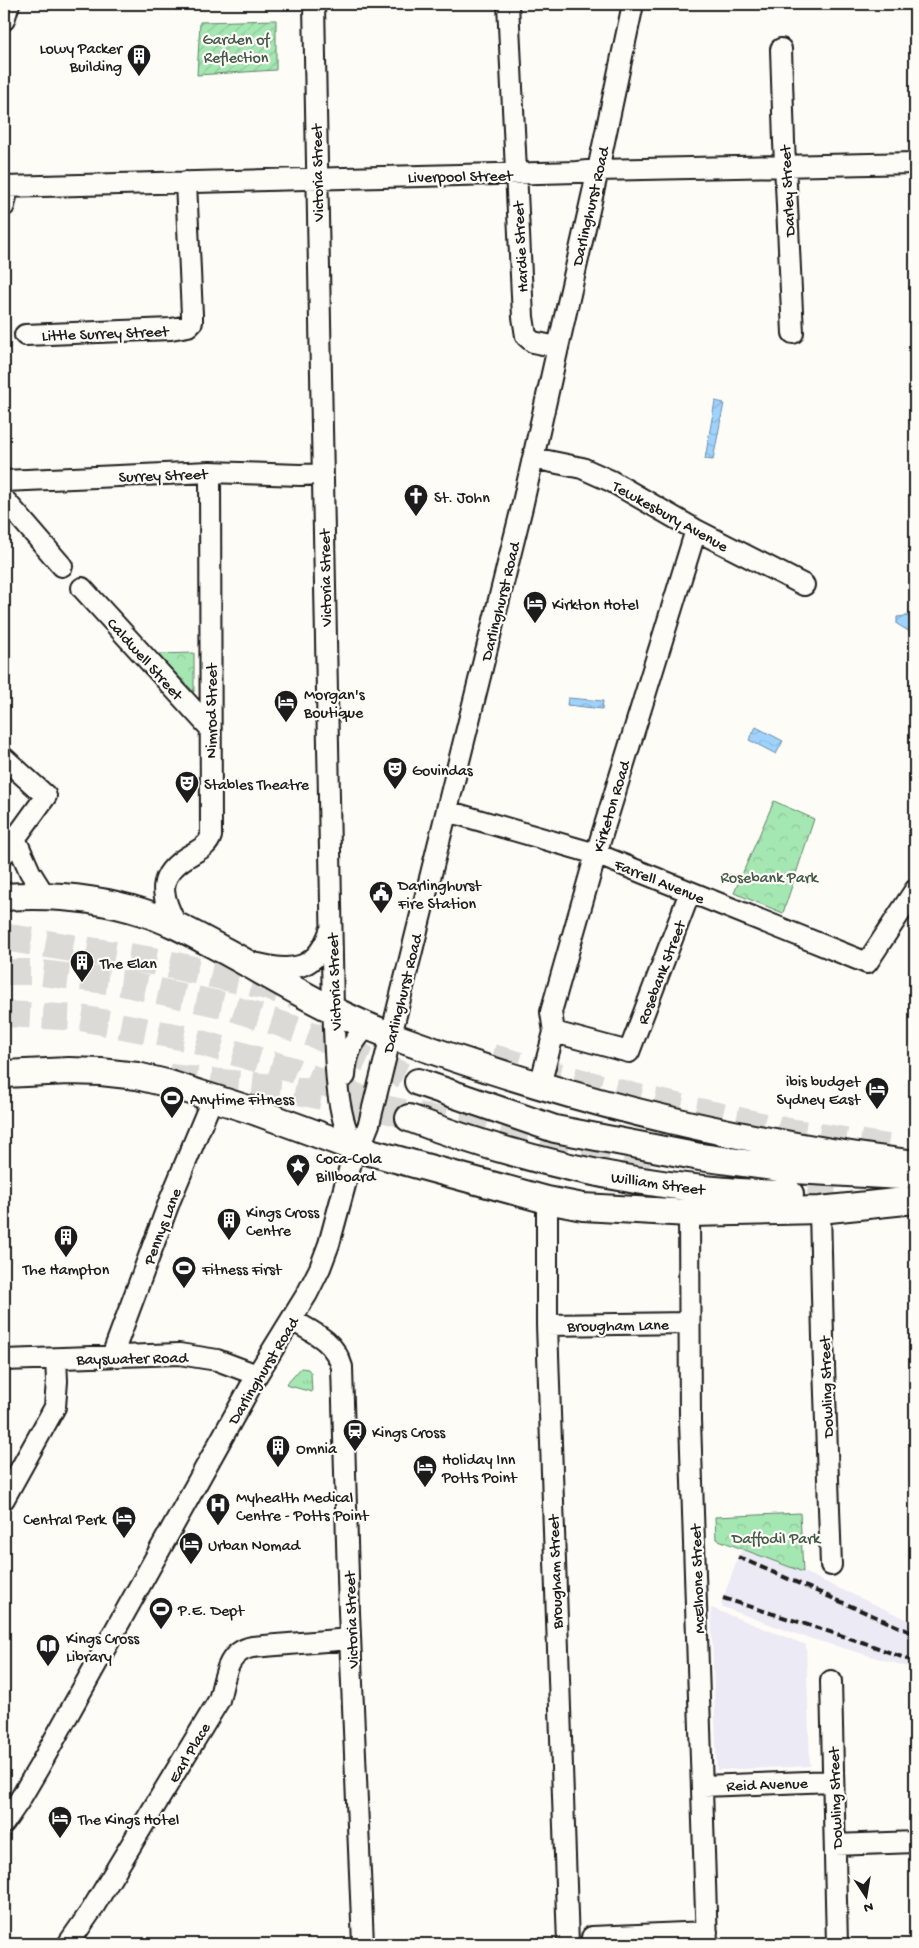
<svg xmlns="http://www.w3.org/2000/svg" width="919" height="1948" font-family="'Gochi Hand',sans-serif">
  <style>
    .built { fill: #ebeaf5 }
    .grass { fill: url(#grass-tufts); stroke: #608267 }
    .park { fill: url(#park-crowns); stroke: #608267 }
    .garden { fill: url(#garden-furrows); stroke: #608267 }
    .water { fill: url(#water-waves); stroke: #6b8aa3 }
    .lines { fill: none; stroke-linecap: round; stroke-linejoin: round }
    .major-tunnel { stroke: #dbdad6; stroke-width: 26; stroke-dasharray: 26 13; stroke-linecap: butt }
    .highway-tunnel { stroke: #dbdad6; stroke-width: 28; stroke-dasharray: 28 14; stroke-linecap: butt }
    .minor-casing { stroke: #1c1c1c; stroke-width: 24 }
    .major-casing { stroke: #1c1c1c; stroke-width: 30 }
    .minor { stroke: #fdfcf7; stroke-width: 20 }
    .major { stroke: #fdfcf7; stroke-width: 26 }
    .rail { stroke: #1c1c1c; stroke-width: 4; stroke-dasharray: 8 4; stroke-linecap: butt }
    .labels { text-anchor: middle; stroke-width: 4.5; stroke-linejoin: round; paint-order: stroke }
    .park-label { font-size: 16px; fill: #455949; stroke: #fdfcf7 }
    .poi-label { font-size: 16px; fill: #1c1c1c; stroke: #fdfcf7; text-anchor: start }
    .street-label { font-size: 16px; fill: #1c1c1c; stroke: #fdfcf7 }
  </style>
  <defs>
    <pattern id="grass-tufts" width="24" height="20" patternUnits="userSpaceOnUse" patternTransform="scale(1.25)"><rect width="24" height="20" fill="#a5e7b2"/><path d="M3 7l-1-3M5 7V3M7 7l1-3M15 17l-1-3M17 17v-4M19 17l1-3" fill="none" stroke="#8dc698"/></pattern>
    <pattern id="park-crowns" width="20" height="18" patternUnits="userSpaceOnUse" patternTransform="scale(1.25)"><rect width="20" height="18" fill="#a5e7b2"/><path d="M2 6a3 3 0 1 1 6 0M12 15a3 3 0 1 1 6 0" fill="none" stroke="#8dc698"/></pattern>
    <pattern id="garden-furrows" width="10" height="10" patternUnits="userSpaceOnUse" patternTransform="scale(1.25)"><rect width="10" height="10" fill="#a5e7b2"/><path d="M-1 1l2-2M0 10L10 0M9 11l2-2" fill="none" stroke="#8dc698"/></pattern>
    <pattern id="water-waves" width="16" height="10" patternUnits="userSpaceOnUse" patternTransform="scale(1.25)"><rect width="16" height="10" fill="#9fd3fd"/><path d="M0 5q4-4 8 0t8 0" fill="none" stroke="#88b5d8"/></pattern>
  </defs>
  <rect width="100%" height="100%" fill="#fdfcf7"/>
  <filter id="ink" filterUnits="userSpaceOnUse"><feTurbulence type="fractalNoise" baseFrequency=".02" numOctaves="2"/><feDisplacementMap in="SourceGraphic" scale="10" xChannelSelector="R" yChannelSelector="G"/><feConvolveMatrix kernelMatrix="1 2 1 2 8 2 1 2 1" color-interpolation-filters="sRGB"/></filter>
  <g filter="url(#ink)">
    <path class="built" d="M 742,1548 L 803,1572 L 915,1623 L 915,1669 L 802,1636 L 723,1607 L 721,1604 L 723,1598 Z
      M 711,1608 L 806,1645 L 810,1766 L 717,1770 Z"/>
    <path class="grass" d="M 301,1368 L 308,1369 L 311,1373 L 312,1392 L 286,1385 Z"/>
    <path class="park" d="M 194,653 L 194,692 L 157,654 Z
      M 774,801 L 814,819 L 783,913 L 734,893 Z
      M 800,1513 L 803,1572 L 716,1539 L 715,1517 Z"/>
    <path class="garden" d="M 276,20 L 276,70 L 197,75 L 200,22 Z"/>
    <path class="water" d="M 715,401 L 724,403 L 713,460 L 705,459 Z
      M 915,615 L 915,635 L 897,624 L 897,617 Z
      M 568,698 L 603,701 L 602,709 L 567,705 Z
      M 756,727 L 783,741 L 776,754 L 749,740 Z"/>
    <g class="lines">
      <path class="major-tunnel" d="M 4,972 L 34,972 L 122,983 L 223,1005 L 314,1035 L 418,1082
        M 4,1014 L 81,1018 L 185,1038 L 293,1070 L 409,1118"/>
      <path class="highway-tunnel" d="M 4,937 L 158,962 L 267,986 L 294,995
        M 492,1058 L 633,1097 L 783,1131 L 893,1149
        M 169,1078 L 294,1090 L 494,1132 L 651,1170
        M 765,1190 L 830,1200 L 846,1202"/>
      <defs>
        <path id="minor" d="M 314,4 L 333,1009 C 336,1051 333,1113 355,1148
          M 508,4 L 523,317 L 526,336 L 533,342 L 557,347
          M 4,20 L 9,4
          M 781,49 L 784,142 L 793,333
          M 4,187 L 577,172 L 598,170 L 915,163
          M 4,206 L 8,187
          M 25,335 L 171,329 L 188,326 L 192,322 L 192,315 L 186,182
          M 533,458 L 582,468 L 611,481 L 696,530 L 804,585
          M 4,481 L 210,472 L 300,475 L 322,474
          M 4,499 L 62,566
          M 82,588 L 210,728
          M 4,758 L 46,796 L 4,854
          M 447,811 L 596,854 L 867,963 L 915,890
          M 15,838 L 30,872 L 45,896
          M 177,926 C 160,894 155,875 192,854 C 200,849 208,846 211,836 L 210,472
          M 258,964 C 294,973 317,969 330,931
          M 554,1032 L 629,1052 L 690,892
          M 345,1076 C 346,1054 352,1041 368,1026
          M 540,1085 L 554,1032 L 551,1012 L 596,854 L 696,530
          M 547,1200 L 547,1325 L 568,1944
          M 820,1210 L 823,1337 L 831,1565
          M 689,1213 L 690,1420 L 707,1944
          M 292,1320 C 314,1333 334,1340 342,1367 L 349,1612 L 363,1944
          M 547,1325 L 689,1323
          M 112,1356 L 170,1200 L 213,1097
          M 4,1360 L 179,1354 L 217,1360 L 257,1375
          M 4,1499 L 55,1407 L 57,1381 L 56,1359
          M 831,1681 L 837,1944
          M 702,1786 L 832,1781
          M 4,1823 L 19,1801 L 39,1767 L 257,1375 L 307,1294 L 320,1268 L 329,1244 L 355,1148 L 365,1134 L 369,1124 L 522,507 L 598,170 L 633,4
          M 835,1845 L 915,1842
          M 592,1937 L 707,1932
          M 68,1944 L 91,1911 L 219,1700 C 225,1678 226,1652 252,1647 L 350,1639"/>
        <path id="major" d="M 4,897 C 49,894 98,898 142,912 C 171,921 198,937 225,951 C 280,981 333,1014 392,1036 C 560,1098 737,1142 915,1164
          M 4,1074 L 69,1071 L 101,1072 L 137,1076 L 166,1083 L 254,1111 L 355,1148 L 547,1200 L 583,1207 L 689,1213 L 820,1210 L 915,1200
          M 418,1082 L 555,1129 L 633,1144 L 700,1157 L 794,1170 L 901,1176
          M 409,1118 C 530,1164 659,1192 790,1194"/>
      </defs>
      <use href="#minor" class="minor-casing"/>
      <use href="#major" class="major-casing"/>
      <use href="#minor" class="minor"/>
      <use href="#major" class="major"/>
      <path class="rail" d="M 738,1557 L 915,1634
        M 723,1598 L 865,1643 L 915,1662"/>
    </g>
  </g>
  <defs>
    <symbol id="building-pin" viewBox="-11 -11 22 30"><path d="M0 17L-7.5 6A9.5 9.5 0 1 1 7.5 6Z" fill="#1c1c1c" stroke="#fdfcf7"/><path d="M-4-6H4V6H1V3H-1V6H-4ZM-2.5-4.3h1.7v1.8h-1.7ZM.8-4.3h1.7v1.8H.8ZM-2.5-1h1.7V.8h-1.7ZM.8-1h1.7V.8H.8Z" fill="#fff"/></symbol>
    <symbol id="church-pin" viewBox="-11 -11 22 30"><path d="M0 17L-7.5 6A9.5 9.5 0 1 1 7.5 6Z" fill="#1c1c1c" stroke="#fdfcf7"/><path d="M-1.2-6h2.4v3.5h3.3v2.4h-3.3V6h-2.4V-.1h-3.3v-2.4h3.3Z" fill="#fff"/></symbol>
    <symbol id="hotel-pin" viewBox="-11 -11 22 30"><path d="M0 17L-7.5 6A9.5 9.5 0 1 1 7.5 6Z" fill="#1c1c1c" stroke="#fdfcf7"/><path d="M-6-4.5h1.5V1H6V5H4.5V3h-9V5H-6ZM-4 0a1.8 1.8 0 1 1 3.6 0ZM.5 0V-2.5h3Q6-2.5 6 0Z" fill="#fff"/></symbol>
    <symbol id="theatre-pin" viewBox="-11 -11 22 30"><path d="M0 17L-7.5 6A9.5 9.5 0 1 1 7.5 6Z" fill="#1c1c1c" stroke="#fdfcf7"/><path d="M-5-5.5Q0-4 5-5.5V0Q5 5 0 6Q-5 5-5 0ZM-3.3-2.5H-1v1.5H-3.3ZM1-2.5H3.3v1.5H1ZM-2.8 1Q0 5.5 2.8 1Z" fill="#fff"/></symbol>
    <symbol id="civic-pin" viewBox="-11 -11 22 30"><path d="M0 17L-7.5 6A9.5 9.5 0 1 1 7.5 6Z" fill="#1c1c1c" stroke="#fdfcf7"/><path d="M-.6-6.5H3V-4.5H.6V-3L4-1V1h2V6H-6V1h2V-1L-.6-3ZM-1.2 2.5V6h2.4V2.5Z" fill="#fff"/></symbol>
    <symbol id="stadium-pin" viewBox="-11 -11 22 30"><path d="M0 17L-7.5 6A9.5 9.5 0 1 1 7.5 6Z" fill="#1c1c1c" stroke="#fdfcf7"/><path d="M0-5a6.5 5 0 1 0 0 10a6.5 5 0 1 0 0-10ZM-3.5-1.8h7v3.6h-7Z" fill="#fff"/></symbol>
    <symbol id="sight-pin" viewBox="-11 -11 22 30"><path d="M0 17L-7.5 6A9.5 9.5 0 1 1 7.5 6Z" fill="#1c1c1c" stroke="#fdfcf7"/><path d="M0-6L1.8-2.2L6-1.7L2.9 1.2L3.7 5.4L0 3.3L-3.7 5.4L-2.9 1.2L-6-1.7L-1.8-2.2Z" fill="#fff"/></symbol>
    <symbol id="station-pin" viewBox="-11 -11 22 30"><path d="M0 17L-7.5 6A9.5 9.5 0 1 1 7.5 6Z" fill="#1c1c1c" stroke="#fdfcf7"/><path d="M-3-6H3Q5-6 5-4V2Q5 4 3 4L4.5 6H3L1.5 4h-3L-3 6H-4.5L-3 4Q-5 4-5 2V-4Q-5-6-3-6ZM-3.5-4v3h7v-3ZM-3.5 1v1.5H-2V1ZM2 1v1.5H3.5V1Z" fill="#fff"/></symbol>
    <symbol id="hospital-pin" viewBox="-11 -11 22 30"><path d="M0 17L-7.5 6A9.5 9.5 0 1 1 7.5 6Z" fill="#1c1c1c" stroke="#fdfcf7"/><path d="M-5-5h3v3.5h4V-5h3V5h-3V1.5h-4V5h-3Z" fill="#fff"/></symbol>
    <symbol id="library-pin" viewBox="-11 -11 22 30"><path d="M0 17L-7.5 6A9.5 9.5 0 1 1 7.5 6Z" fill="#1c1c1c" stroke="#fdfcf7"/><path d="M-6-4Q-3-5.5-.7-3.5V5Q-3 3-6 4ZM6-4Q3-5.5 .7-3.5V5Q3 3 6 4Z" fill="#fff"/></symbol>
  </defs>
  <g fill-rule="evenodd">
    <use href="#building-pin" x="125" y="42" width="28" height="38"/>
    <use href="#church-pin" x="402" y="482" width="28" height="38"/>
    <use href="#hotel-pin" x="521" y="589" width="28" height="38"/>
    <use href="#hotel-pin" x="272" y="688" width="28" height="38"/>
    <use href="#theatre-pin" x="381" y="755" width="28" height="38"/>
    <use href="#theatre-pin" x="173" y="769" width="28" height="38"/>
    <use href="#civic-pin" x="367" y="879" width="28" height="38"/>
    <use href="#building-pin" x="68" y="948" width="28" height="38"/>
    <use href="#hotel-pin" x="863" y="1075" width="28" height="38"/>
    <use href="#stadium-pin" x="158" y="1084" width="28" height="38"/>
    <use href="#sight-pin" x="284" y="1152" width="28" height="38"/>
    <use href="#building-pin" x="215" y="1206" width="28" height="38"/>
    <use href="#building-pin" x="52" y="1223" width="28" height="38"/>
    <use href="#stadium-pin" x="170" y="1254" width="28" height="38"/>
    <use href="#station-pin" x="341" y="1417" width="28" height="38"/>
    <use href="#building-pin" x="264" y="1433" width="28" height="38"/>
    <use href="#hotel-pin" x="411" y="1453" width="28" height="38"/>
    <use href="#hospital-pin" x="204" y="1491" width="28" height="38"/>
    <use href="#hotel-pin" x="110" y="1504" width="28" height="38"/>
    <use href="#hotel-pin" x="177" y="1530" width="28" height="38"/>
    <use href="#stadium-pin" x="147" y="1595" width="28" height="38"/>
    <use href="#library-pin" x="34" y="1632" width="28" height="38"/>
    <use href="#hotel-pin" x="46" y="1804" width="28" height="38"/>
  </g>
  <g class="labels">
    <g class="park-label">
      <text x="236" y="44">Garden of<tspan x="236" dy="18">Reflection</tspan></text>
      <text x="769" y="882">Rosebank Park</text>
      <text x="776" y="1543">Daffodil Park</text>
    </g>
    <g class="poi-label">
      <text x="122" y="53" text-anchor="end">Lowy Packer<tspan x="122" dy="18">Building</tspan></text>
      <text x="434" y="502">St. John</text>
      <text x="552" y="609">Kirkton Hotel</text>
      <text x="304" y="699">Morgan's<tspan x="304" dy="18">Boutique</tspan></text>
      <text x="412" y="775">Govindas</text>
      <text x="204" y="789">Stables Theatre</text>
      <text x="398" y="890">Darlinghurst<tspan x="398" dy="18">Fire Station</tspan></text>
      <text x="100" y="968">The Elan</text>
      <text x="860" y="1086" text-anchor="end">ibis budget<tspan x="860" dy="18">Sydney East</tspan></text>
      <text x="190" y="1104">Anytime Fitness</text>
      <text x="316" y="1163">Coca-Cola<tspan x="316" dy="18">Billboard</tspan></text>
      <text x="246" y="1217">Kings Cross<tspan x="246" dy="18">Centre</tspan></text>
      <text x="66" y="1274" text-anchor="middle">The Hampton</text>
      <text x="202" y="1274">Fitness First</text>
      <text x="372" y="1437">Kings Cross</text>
      <text x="296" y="1453">Omnia</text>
      <text x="442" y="1464">Holiday Inn<tspan x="442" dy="18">Potts Point</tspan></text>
      <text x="236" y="1502">Myhealth Medical<tspan x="236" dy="18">Centre - Potts Point</tspan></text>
      <text x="106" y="1524" text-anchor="end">Central Perk</text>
      <text x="208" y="1550">Urban Nomad</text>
      <text x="178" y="1615">P.E. Dept</text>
      <text x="66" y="1643">Kings Cross<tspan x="66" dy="18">Library</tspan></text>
      <text x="78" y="1824">The Kings Hotel</text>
    </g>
    <g class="street-label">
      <text transform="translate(316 173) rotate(-91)" y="6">Victoria Street</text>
      <text transform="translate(460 175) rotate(-1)" y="6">Liverpool Street</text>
      <text transform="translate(786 191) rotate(-93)" y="6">Darley Street</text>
      <text transform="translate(589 206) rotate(-77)" y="6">Darlinghurst Road</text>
      <text transform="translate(519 247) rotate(-93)" y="6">Hardie Street</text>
      <text transform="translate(105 332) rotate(-2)" y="6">Little Surrey Street</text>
      <text transform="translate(163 474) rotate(-2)" y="6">Surrey Street</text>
      <text transform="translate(671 515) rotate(29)" y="6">Tewkesbury Avenue</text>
      <text transform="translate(324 578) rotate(-91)" y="6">Victoria Street</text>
      <text transform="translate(499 601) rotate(-76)" y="6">Darlinghurst Road</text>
      <text transform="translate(146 658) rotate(48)" y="6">Caldwell Street</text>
      <text transform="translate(210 711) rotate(-90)" y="6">Nimrod Street</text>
      <text transform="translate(610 806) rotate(-73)" y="6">Kirketon Road</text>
      <text transform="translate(660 880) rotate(22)" y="6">Farrell Avenue</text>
      <text transform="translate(660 972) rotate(-69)" y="6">Rosebank Street</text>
      <text transform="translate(333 982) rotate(-92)" y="6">Victoria Street</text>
      <text transform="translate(401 993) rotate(-76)" y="6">Darlinghurst Road</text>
      <text transform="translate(658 1182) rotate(8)" y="6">William Street</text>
      <text transform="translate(161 1226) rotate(-69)" y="6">Pennys Lane</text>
      <text transform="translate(618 1324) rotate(-1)" y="6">Brougham Lane</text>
      <text transform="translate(132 1357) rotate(-1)" y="6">Bayswater Road</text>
      <text transform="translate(262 1370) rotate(-59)" y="6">Darlinghurst Road</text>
      <text transform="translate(825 1387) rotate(-92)" y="6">Dowling Street</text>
      <text transform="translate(554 1572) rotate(-92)" y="6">Brougham Street</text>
      <text transform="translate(696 1579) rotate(-92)" y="6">McElhone Street</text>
      <text transform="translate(350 1620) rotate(-92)" y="6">Victoria Street</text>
      <text transform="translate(188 1752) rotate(-59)" y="6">Earl Place</text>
      <text transform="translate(767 1783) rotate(-2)" y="6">Reid Avenue</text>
      <text transform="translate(834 1798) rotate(-92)" y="6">Dowling Street</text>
    </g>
  </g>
  <rect width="919" height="1948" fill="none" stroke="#fdfcf7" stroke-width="20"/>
  <rect x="10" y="10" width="899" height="1928" fill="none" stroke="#1c1c1c" stroke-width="2" filter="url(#ink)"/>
  <g transform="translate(866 1896) rotate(168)" stroke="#fdfcf7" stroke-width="4" paint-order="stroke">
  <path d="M0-4L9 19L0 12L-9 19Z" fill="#1c1c1c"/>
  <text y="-8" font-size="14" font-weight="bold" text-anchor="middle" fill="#1c1c1c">N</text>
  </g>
</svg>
